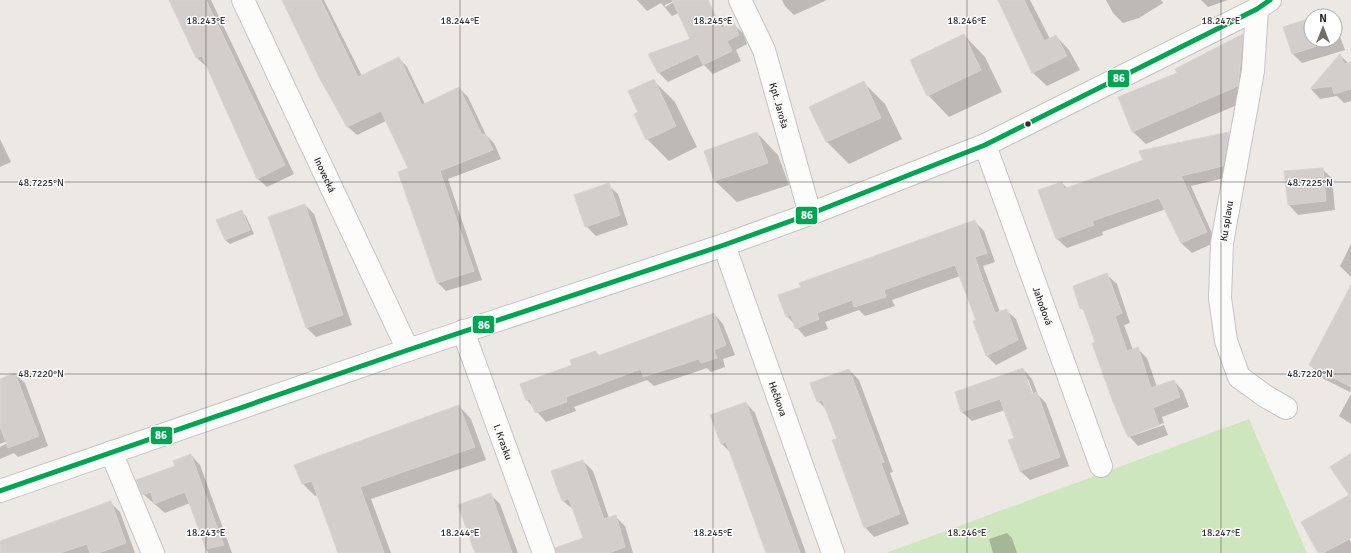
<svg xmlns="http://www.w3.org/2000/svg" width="1351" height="553" font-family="Signika,sans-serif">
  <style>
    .green { fill: #cee6be }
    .shadow { fill: #0003; fill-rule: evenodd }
    .building { fill: #d1cecb; stroke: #d7d4d0 }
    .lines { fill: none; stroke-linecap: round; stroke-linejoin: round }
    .minor-casing { stroke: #c5c4c5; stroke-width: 24 }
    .minor { stroke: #fcfcfb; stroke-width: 22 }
    .bus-1-casing { stroke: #fff; stroke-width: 8 }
    .bus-1 { stroke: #00a651; stroke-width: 5 }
    .ticks { fill: none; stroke: #2e2e2e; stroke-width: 1; stroke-opacity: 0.45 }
    .bus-dot { fill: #2e2e2e; stroke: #fff; stroke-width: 1.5 }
    .labels { text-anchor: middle; stroke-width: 3; stroke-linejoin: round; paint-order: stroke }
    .street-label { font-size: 10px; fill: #2e2e2e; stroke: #fff }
    .ticks-label { font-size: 10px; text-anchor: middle; fill: #2e2e2e; stroke: #fff; stroke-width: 3; stroke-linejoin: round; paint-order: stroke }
    .line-badge { stroke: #fff; stroke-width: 1.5 }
    .badge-label { font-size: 11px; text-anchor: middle; font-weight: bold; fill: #fff }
  </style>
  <rect width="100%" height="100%" fill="#ece8e4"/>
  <path class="green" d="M 1249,419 L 1307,553 L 886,553 Z"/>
  <path class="shadow" d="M 171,0 L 211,0 L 294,174 L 267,187 L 257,178 L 207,67 L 197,58 Z
    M 291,0 L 324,0 L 362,76 L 399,58 L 407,67 L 425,104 L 459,88 L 468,97 L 486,135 L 494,143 L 501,159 L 448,179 L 482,280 L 446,291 L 438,283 L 400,172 L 410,169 L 386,121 L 357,135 L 348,127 L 321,78 Z
    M 637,0 L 676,0 L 665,5 L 665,7 L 677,0 L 708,0 L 715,15 L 725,27 L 733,24 L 743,33 L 747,44 L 736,50 L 741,61 L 713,74 L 704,65 L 668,82 L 659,73 L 649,54 L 692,39 L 679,13 L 672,16 L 661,3 L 647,11 Z
    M 782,0 L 827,0 L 794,15 L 785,6 Z
    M 999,0 L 1030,0 L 1050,39 L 1056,36 L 1069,50 L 1080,70 L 1047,86 L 1033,73 Z
    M 1106,0 L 1161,0 L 1163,3 L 1139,18 L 1123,23 L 1113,13 Z
    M 1201,0 L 1228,0 L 1208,7 Z
    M 1311,19 L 1311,40 L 1335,40 L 1335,30 L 1339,34 L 1345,50 L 1302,63 L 1293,54 Z
    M 964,35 L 985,57 L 1002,92 L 949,117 L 928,95 Z
    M 1243,36 L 1256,49 L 1251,99 L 1146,144 L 1132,131 Z
    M 1340,55 L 1349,64 L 1351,63 L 1351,101 L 1344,103 L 1337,96 L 1320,99 L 1311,89 Z
    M 653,80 L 675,102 L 697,147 L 669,161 L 647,139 L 639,112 Z
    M 863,82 L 885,104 L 902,139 L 849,164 L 827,142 L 811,107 Z
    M 757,133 L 778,155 L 789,185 L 737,202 L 715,181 L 705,151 Z
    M 1229,134 L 1239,144 L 1233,176 L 1191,186 L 1216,242 L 1192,253 L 1181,243 L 1166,209 L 1102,232 L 1103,235 L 1067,248 L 1056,238 L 1062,183 L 1068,189 L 1144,161 L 1141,152 Z
    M 0,139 L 11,162 L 0,167 Z
    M 1322,169 L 1332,178 L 1335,210 L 1298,215 L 1289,205 L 1286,172 Z
    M 608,185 L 618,194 L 628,225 L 596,236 L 586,226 Z
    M 305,205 L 314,214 L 352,325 L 316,337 L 306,327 Z
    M 241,211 L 246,216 L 254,234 L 230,244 L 225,240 Z
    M 975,222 L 984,231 L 995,262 L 983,266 L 1000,312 L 1006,310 L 1016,319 L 1027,349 L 996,365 L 987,356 L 974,321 L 977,320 L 960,276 L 892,300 L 895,306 L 865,316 L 859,310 L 825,322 L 828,329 L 805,337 L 787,316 Z
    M 1351,244 L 1351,277 L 1340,266 Z
    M 1107,275 L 1117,284 L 1130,323 L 1124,325 L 1133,350 L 1138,349 L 1147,358 L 1157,387 L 1174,381 L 1183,391 L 1189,407 L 1162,417 L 1164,423 L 1130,435 L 1132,436 L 1164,425 L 1168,435 L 1138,446 L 1129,436 L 1123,427 L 1094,344 L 1096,343 L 1085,312 L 1081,308 Z
    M 1351,288 L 1351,389 L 1350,392 L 1324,379 L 1310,365 Z
    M 714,314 L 723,324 L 735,355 L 723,359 L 725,367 L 711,372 L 707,368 L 654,386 L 647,380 L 574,407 L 576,411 L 546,422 L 527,400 L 573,366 L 596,352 L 600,356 Z
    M 1023,369 L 1032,379 L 1038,395 L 1046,403 L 1069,466 L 1030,480 L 1020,471 L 1015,438 L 1005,410 L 972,421 L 962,412 L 956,393 ZM 1026,379 L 1028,379 L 1035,398 L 1033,399 Z
    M 849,370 L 859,380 L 893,472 L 890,473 L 909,524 L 874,537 L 865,527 L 828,411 L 818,401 Z
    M 15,374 L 25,383 L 48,446 L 18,457 L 14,453 L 0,459 L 0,447 L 11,441 L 10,440 L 0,444 L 0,380 Z
    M 1351,394 L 1351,424 L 1339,416 Z
    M 746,403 L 755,413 L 806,553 L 767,553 L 731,453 L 722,444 L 712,415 Z
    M 459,406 L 471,419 L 486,460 L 371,499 L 391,553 L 340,553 L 318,495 L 315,496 L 303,484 L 295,465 Z
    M 191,455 L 200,465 L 232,553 L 208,553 L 190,503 L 165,513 L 143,494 Z
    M 583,461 L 593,471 L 609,518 L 615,516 L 625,526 L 633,553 L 581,553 L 585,538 L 574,510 L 563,501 L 553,472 Z
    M 490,494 L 500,504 L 518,553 L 476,553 Z
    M 111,503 L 120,512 L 135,553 L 0,553 L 0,542 Z
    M 1338,518 L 1351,542 L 1351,553 L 1319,553 Z
    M 1007,533 L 1012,538 L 1017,553 L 993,553 L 989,539 Z"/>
  <path class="building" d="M 169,0 L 206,0 L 285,165 L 257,179 L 202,56 L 196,58 Z
    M 282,0 L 321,0 L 358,77 L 399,57 L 422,105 L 459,87 L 482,135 L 486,134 L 493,150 L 440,171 L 474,271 L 437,283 L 398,172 L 408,168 L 381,111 L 347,127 L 320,79 Z
    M 672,0 L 708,0 L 721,28 L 734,23 L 739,35 L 727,41 L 732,51 L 703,65 L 698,54 L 658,73 L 648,54 L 690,39 Z
    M 998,0 L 1024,0 L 1044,41 L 1056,35 L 1067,56 L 1032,73 Z
    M 1311,18 L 1311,40 L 1335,40 L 1335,38 L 1336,40 L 1292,54 L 1283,27 Z
    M 964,34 L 981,70 L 927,96 L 910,60 Z
    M 1243,34 L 1238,86 L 1132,132 L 1118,97 L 1177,73 L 1175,69 Z
    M 1340,54 L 1344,64 L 1351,62 L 1351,89 L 1334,94 L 1332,86 L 1310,89 Z
    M 654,79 L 676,126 L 646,140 L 634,114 L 638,112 L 628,91 Z
    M 864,81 L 881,118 L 826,142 L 809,107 Z
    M 757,132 L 768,163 L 714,181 L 704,151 Z
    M 1229,132 L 1223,166 L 1181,176 L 1207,232 L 1181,243 L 1159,198 L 1092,221 L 1094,225 L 1056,239 L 1038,190 L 1062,182 L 1064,189 L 1143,160 L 1139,151 Z
    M 1323,168 L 1326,201 L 1288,205 L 1284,171 Z
    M 609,183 L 620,215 L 585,227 L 574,195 Z
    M 305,204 L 343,315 L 306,328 L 268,217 Z
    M 242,210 L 250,230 L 225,240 L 216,220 Z
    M 975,220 L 987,253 L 975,257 L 983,281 L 995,313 L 1007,309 L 1018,340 L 986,356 L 973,321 L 976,320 L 955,265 L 884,290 L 886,297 L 854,307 L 852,300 L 817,313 L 819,319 L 795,329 L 791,315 L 786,317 L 778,295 L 801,287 L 799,283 Z
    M 1107,273 L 1122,313 L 1115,316 L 1127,351 L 1138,347 L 1151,388 L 1174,380 L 1180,397 L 1153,408 L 1159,425 L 1128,437 L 1113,402 L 1092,343 L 1095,342 L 1083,308 L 1080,309 L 1073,286 Z
    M 1351,285 L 1351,387 L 1309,365 Z
    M 714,313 L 726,345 L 714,350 L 717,358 L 701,363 L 699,359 L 643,377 L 641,369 L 566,397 L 567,402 L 535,413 L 530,399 L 526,401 L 520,384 L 572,365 L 570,360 L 596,351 L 598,356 Z
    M 1023,368 L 1032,394 L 1037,392 L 1060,457 L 1020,471 L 1008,440 L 1014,438 L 1000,399 L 961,412 L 955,392 Z
    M 849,369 L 884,462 L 881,463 L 900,514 L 864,528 L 832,440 L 837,439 L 822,400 L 817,402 L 810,383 Z
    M 15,373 L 39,436 L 8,448 L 0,426 L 0,379 Z
    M 746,402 L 762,448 L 800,553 L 766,553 L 726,442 L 721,444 L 710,415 Z
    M 459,405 L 475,447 L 360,487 L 384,553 L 338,553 L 312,481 L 302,484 L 294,465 Z
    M 1351,453 L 1351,538 L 1323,553 L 1318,553 L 1301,522 L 1349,495 L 1330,467 Z
    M 191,454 L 213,516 L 224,545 L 206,549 L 185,492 L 154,504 L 151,492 L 142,495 L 136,480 L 175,466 L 173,461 Z
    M 583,460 L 604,519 L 616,515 L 625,547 L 609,553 L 556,553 L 555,548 L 583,538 L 569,499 L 562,501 L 551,471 Z
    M 491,493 L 512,553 L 475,553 L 458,505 Z
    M 111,501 L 126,543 L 98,553 L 90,553 L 87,544 L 60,553 L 0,553 L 0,541 Z"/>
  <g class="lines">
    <defs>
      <g id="minor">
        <path id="s1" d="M 243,0 L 408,350"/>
        <path id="s2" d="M 740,0 L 764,50 L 810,214"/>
        <path d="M 1257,9 L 1253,71 L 1222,243 L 1220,298 L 1226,341 L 1239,377 L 1265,396 L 1286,408"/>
        <path id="s3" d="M 985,145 L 1101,466"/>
        <path id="s4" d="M 724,245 L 833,553"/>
        <path id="s5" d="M 463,331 L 544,553"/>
        <path d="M 111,452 L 153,553"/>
        <path d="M 0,491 L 408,350 L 724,245 L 810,214 L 985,145 L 1257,9 L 1270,0"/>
      </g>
    </defs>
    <use href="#minor" class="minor-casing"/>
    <use href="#minor" class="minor"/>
    <defs>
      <path id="bus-1" d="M 0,491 L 408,350 L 724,245 L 810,214 L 985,145 L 1257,9 L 1270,0"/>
    </defs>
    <use href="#bus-1" class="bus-1-casing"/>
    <use href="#bus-1" class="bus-1"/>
  </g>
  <path class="ticks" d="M 206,0 L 206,553M 460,0 L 460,553M 713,0 L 713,553M 967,0 L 967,553M 1221,0 L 1221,553M 0,182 L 1351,182M 0,374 L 1351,374"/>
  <circle class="bus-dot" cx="1028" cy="124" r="3.5"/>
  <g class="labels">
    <g class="street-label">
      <text dy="4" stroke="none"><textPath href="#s2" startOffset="113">Kpt. Jaroša</textPath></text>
      <text dy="4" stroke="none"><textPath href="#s1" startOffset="193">Inovecká</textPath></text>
      <text transform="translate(1226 221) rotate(-81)" y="4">Ku splavu</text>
      <text dy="4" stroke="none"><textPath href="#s3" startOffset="171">Jahodová</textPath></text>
      <text dy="4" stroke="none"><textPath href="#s4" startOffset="163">Hečkova</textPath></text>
      <text dy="4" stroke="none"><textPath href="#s5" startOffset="118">I. Krasku</textPath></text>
    </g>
  </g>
  <g class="ticks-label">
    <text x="206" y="24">18.243°E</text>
    <text x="460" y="24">18.244°E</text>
    <text x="713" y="24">18.245°E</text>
    <text x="967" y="24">18.246°E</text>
    <text x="1221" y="24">18.247°E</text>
    <text x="41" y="186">48.7225°N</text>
    <text x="1310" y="186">48.7225°N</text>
    <text x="41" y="377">48.7220°N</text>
    <text x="1310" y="377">48.7220°N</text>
    <text x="206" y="536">18.243°E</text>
    <text x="460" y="536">18.244°E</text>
    <text x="713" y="536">18.245°E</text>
    <text x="967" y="536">18.246°E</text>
    <text x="1221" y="536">18.247°E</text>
  </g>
  <g class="line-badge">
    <rect x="1107" y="69" width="23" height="19" rx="4" fill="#00a651"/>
    <rect x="795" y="206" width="23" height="19" rx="4" fill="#00a651"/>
    <rect x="472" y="315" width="23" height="19" rx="4" fill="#00a651"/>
    <rect x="150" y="426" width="23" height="19" rx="4" fill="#00a651"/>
  </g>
  <g class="badge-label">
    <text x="1119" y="82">86</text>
    <text x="807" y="219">86</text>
    <text x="484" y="329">86</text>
    <text x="161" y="439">86</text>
  </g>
  <g transform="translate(1323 28)"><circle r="19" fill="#ffffff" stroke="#ababab"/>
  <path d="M0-3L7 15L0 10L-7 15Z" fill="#706f6e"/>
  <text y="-6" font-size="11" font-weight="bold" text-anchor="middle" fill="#2e2e2e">N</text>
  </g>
</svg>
